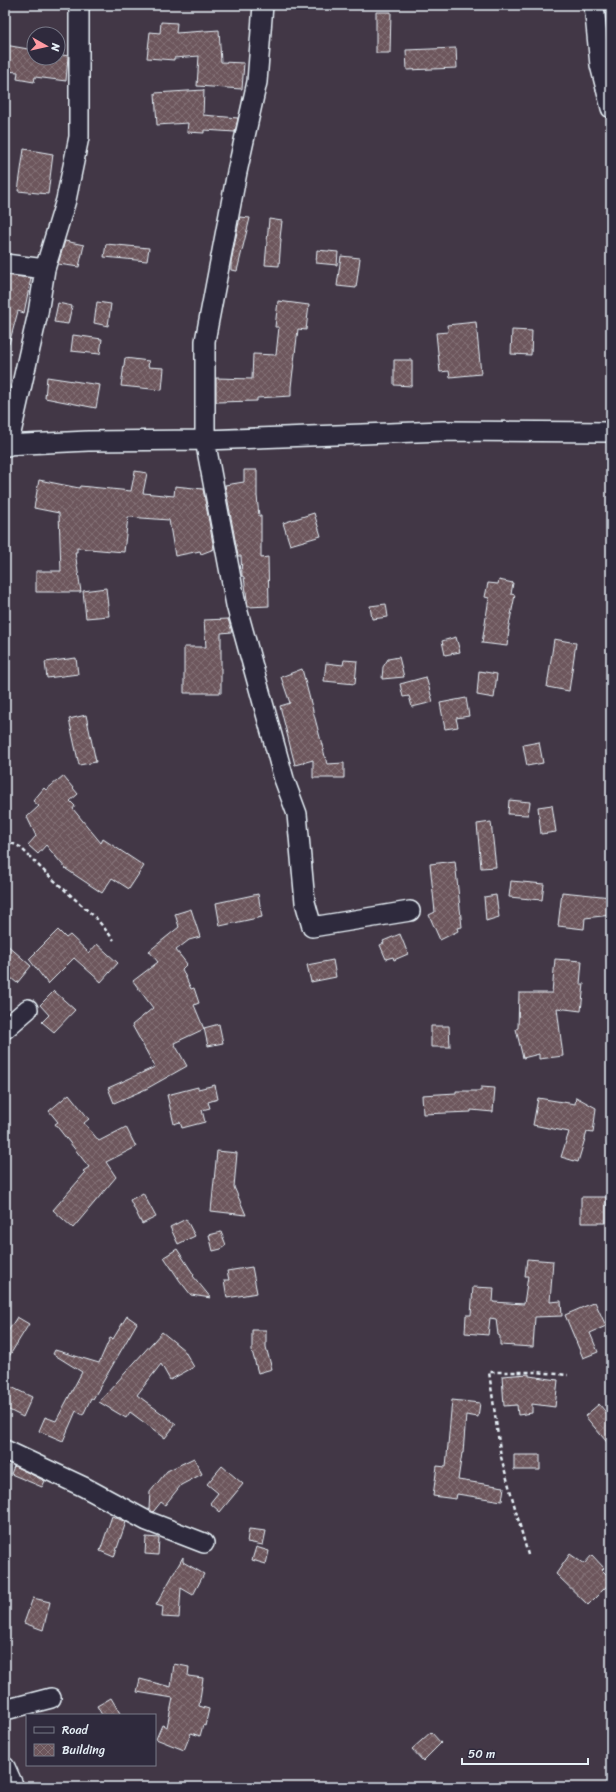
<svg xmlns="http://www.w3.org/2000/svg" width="616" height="1792" font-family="Sriracha,sans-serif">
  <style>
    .building { fill: url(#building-cross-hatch); stroke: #e8f1f8 }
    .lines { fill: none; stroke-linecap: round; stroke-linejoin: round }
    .minor-casing { stroke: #e8f1f8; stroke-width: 22 }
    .path { stroke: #e8f1f8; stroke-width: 2.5; stroke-dasharray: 4 3; stroke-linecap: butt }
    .minor { stroke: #2f2a3d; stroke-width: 19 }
  </style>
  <defs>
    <pattern id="building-cross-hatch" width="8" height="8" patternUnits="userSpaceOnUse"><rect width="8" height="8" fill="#6d565c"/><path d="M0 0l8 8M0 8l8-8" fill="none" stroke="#826f74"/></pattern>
  </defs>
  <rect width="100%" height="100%" fill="#423746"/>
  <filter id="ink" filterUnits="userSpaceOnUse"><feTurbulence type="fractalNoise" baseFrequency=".025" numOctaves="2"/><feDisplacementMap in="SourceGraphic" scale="8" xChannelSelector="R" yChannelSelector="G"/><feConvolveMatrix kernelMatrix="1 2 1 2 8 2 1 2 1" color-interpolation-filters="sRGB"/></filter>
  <g filter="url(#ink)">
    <path class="building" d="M 376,12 L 391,12 L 390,53 L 376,53 Z
      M 161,22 L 177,23 L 176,33 L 219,30 L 221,62 L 244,63 L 242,89 L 197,86 L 199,56 L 174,58 L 174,60 L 147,58 L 150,32 L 160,33 Z
      M 5,45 L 34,50 L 34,58 L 58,58 L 58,54 L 68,56 L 66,81 L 35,77 L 34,82 L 17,79 L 18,72 L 5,71 Z
      M 456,48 L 457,68 L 407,70 L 406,50 Z
      M 204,90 L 203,115 L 238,118 L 235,132 L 204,130 L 204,133 L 187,132 L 188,123 L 157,125 L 155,93 Z
      M 24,149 L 53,154 L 48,194 L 18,191 Z
      M 240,217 L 250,218 L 237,271 L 231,270 L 231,262 Z
      M 269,219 L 282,221 L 280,238 L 281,239 L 279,266 L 265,265 Z
      M 65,241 L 84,245 L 79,267 L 58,264 Z
      M 106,244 L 149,248 L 147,261 L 104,257 Z
      M 317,250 L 338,252 L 337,265 L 316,263 Z
      M 341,256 L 360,258 L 356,288 L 337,286 Z
      M 5,275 L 31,278 L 24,313 L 18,311 L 9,344 L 5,344 Z
      M 278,301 L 309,305 L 306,330 L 298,329 L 291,387 L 291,396 L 257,398 L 257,401 L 216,402 L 216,378 L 252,379 L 253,354 L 276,355 L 279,327 L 275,327 Z
      M 97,302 L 111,304 L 108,326 L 94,323 Z
      M 58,303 L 72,306 L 68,324 L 54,322 Z
      M 476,322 L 481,374 L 450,377 L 449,371 L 440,372 L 436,333 L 448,332 L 447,325 Z
      M 512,330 L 532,331 L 531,355 L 511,354 Z
      M 73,335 L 102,339 L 100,354 L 71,351 Z
      M 125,358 L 149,361 L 148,367 L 164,368 L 162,390 L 121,386 Z
      M 394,360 L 412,360 L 412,386 L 394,385 Z
      M 47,377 L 100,385 L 96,408 L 45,398 Z
      M 244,470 L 257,470 L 257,496 L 259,516 L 261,516 L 261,558 L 268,557 L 269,606 L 248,607 L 244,577 L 242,576 L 241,556 L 238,556 L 225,485 L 244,482 Z
      M 135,471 L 147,473 L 143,493 L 174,496 L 175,486 L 203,489 L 214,549 L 201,554 L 200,551 L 175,556 L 169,520 L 128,517 L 124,552 L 77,548 L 77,552 L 75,552 L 81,592 L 36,592 L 36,571 L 61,571 L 59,513 L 34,508 L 39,480 L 79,488 L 80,486 L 131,491 Z
      M 314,513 L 321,536 L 290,545 L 283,523 Z
      M 499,580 L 513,583 L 511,594 L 515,595 L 508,630 L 509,630 L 507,646 L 482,643 L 489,598 L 485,597 L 488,583 L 498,584 Z
      M 106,588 L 109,616 L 86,618 L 83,591 Z
      M 386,604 L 388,617 L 372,619 L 370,606 Z
      M 228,619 L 232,632 L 221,633 L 221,693 L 184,693 L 184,647 L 206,647 L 204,620 Z
      M 456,637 L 460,652 L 445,655 L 442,641 Z
      M 554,639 L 576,643 L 569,691 L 547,687 Z
      M 399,657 L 404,677 L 382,679 L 383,667 L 388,659 Z
      M 76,658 L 78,674 L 47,678 L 45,662 Z
      M 344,660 L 357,661 L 355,684 L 324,681 L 326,663 L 343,665 Z
      M 302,669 L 327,764 L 344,763 L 344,778 L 313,778 L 313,760 L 295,765 L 280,706 L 290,703 L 281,677 Z
      M 479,671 L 497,674 L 494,698 L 477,695 Z
      M 426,677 L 433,702 L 412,707 L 409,696 L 403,697 L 400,684 Z
      M 466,698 L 469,716 L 456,718 L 458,727 L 445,729 L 440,703 Z
      M 86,715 L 96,762 L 79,765 L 69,719 Z
      M 539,742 L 543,763 L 527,766 L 523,745 Z
      M 63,776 L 78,794 L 70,801 L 75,806 L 73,809 L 101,843 L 103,839 L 144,866 L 129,889 L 112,878 L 102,893 L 66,869 L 46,845 L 38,854 L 28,845 L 36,836 L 27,817 L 39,806 L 33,801 L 44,788 L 46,790 Z
      M 509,800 L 530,802 L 528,815 L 508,814 Z
      M 552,805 L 556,832 L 541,834 L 538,807 Z
      M 491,822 L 496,867 L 481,868 L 477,824 Z
      M 455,861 L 462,927 L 457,928 L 458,931 L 440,940 L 429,915 L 435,912 L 430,864 Z
      M 511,881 L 544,884 L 542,900 L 509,897 Z
      M 562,892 L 611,897 L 611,915 L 585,918 L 584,929 L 558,926 Z
      M 258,894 L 262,917 L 220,926 L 216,903 Z
      M 496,895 L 499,917 L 486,921 L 484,897 Z
      M 191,909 L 200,937 L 189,940 L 176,950 L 187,964 L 182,969 L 191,989 L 194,988 L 199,1003 L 194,1005 L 204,1029 L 174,1043 L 187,1066 L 146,1089 L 114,1103 L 108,1088 L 155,1067 L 132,1025 L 153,1008 L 133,981 L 158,962 L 149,951 L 179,927 L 175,914 Z
      M 58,930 L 66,938 L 70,935 L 89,953 L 97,944 L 118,963 L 101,982 L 74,958 L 48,984 L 29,959 Z
      M 400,934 L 408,954 L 394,960 L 393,957 L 386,959 L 380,945 L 384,943 L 383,941 Z
      M 5,943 L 31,966 L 17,983 L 5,973 Z
      M 555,959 L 582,961 L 580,984 L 584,984 L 581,1011 L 557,1008 L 563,1056 L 539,1059 L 539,1054 L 523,1058 L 516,1029 L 518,1028 L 519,993 L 552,993 Z
      M 333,960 L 336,977 L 311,982 L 307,965 Z
      M 54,991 L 75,1010 L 54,1032 L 42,1022 L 49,1015 L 40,1005 Z
      M 219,1024 L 223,1043 L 208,1046 L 204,1028 Z
      M 431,1026 L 449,1026 L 450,1047 L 431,1047 Z
      M 215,1085 L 218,1099 L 208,1102 L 210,1108 L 202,1110 L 205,1122 L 182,1128 L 180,1122 L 174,1124 L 167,1095 L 198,1087 L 198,1089 Z
      M 481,1087 L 495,1088 L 493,1112 L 471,1110 L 471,1112 L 423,1114 L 422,1095 L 456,1093 L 456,1091 L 481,1091 Z
      M 69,1094 L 89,1119 L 84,1123 L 99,1141 L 126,1127 L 136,1147 L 106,1162 L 116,1177 L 73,1228 L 53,1210 L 85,1173 L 83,1171 L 89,1167 L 55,1124 L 58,1122 L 49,1111 Z
      M 576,1097 L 596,1108 L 593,1133 L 587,1132 L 578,1162 L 561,1157 L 569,1132 L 533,1125 L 538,1098 L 575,1104 Z
      M 217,1151 L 237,1153 L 234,1187 L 246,1215 L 211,1211 Z
      M 143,1193 L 156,1217 L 142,1224 L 130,1200 Z
      M 581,1197 L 606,1197 L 606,1223 L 581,1223 Z
      M 186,1219 L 195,1236 L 178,1244 L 170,1227 Z
      M 221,1232 L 226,1245 L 221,1249 L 213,1251 L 209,1235 Z
      M 177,1249 L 194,1275 L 193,1276 L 211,1298 L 191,1295 L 180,1281 L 164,1257 Z
      M 527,1259 L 553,1261 L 550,1302 L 561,1301 L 562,1316 L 535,1317 L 533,1347 L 500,1345 L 500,1336 L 498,1335 L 496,1319 L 490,1318 L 488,1335 L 465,1333 L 466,1315 L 471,1315 L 473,1287 L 494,1288 L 493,1302 L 524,1304 L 528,1276 L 525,1276 Z
      M 252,1267 L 257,1293 L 227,1298 L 224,1280 L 229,1280 L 227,1271 Z
      M 595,1302 L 606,1326 L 590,1333 L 598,1352 L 583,1358 L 565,1315 Z
      M 127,1316 L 137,1323 L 93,1399 L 91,1398 L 83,1415 L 76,1411 L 63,1441 L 39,1431 L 45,1417 L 56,1421 L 82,1372 L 53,1354 L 55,1350 L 99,1363 L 110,1338 L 113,1339 Z
      M 17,1317 L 29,1324 L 5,1363 L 5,1336 Z
      M 252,1330 L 266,1330 L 266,1347 L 272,1369 L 258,1373 L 252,1351 Z
      M 162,1332 L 184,1350 L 194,1367 L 170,1380 L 161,1364 L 137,1395 L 176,1424 L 165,1438 L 130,1412 L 126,1418 L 99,1402 Z
      M 529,1374 L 529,1376 L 558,1380 L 555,1407 L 532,1404 L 532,1413 L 518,1415 L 517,1405 L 504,1406 L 502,1376 Z
      M 5,1384 L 32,1397 L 23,1417 L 5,1408 Z
      M 452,1400 L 480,1403 L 478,1417 L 466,1415 L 463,1453 L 462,1453 L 458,1480 L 504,1487 L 502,1501 L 457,1494 L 456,1499 L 433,1496 L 437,1466 L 446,1467 Z
      M 599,1404 L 611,1418 L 611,1447 L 585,1416 Z
      M 514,1455 L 540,1455 L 540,1470 L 514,1470 Z
      M 194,1458 L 202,1474 L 181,1485 L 165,1505 L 161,1502 L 153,1512 L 149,1509 L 150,1492 L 167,1471 Z
      M 14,1466 L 45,1481 L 42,1487 L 11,1474 Z
      M 222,1466 L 243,1484 L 220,1512 L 210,1503 L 218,1493 L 207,1484 Z
      M 112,1516 L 126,1522 L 114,1557 L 100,1551 Z
      M 249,1529 L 266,1531 L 263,1545 L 247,1542 Z
      M 146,1537 L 159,1538 L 158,1555 L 145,1554 Z
      M 256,1547 L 269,1551 L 266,1564 L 252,1560 Z
      M 570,1554 L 584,1564 L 592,1555 L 604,1568 L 602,1570 L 611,1579 L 611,1582 L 588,1605 L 556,1574 Z
      M 183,1557 L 183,1562 L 204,1574 L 193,1595 L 181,1588 L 179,1618 L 162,1617 L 163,1607 L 156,1605 Z
      M 33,1598 L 50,1602 L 43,1630 L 24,1623 Z
      M 174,1664 L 189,1667 L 188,1676 L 203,1678 L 199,1706 L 209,1709 L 205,1726 L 203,1725 L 200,1736 L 191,1733 L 184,1750 L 156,1739 L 162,1725 L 167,1727 L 173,1698 L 137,1692 L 140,1679 L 171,1687 Z
      M 111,1698 L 121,1715 L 102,1715 L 97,1706 Z
      M 431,1732 L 441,1743 L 423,1761 L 412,1749 Z"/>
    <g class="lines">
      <defs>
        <path id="minor" d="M 263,5 L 257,82 L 237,172 L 205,341 L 205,440 L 236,605 L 284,779 L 297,814 L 305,902 L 312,927 L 410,911
          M 594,5 L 600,65 L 611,108
          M 5,264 L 45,269
          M 5,445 L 88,441 L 205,440 L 443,431 L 611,432
          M 8,446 L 38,313 L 45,269 L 66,200 L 79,137 L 79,5
          M 5,1029 L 28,1009
          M 5,1450 L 84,1487 L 147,1521 L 204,1543
          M 5,1710 L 51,1698
          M 5,1767 L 14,1787"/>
      </defs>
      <use href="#minor" class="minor-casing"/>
      <path class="path" d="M 5,840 L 20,847 L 46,873 L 96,918 L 114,940
        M 528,1555 L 501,1457 L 489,1372 L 536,1372 L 568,1375"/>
      <use href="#minor" class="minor"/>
    </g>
  </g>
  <rect width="616" height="1792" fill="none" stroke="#2f2a3d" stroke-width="20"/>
  <rect x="10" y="10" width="596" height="1772" fill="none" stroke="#e8f1f8" stroke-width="1.5" filter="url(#ink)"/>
  <rect x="26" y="1714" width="130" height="52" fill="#2f2a3d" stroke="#797a88"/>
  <rect x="34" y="1727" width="20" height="6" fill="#2f2a3d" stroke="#797a88"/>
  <text x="62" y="1734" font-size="12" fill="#e8f1f8">Road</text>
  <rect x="34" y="1744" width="20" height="12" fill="url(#building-cross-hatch)" stroke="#797a88"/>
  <text x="62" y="1754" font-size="12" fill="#e8f1f8">Building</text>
  <g transform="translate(46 46) rotate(98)"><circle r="19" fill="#2f2a3d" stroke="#797a88"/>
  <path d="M0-3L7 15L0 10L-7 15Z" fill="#ff9aa2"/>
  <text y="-6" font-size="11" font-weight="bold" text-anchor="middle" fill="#e8f1f8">N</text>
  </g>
  <path d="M462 1758v6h126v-6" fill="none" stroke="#e8f1f8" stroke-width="2"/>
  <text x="468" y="1758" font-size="12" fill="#e8f1f8" stroke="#2f2a3d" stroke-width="3" paint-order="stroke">50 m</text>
</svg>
